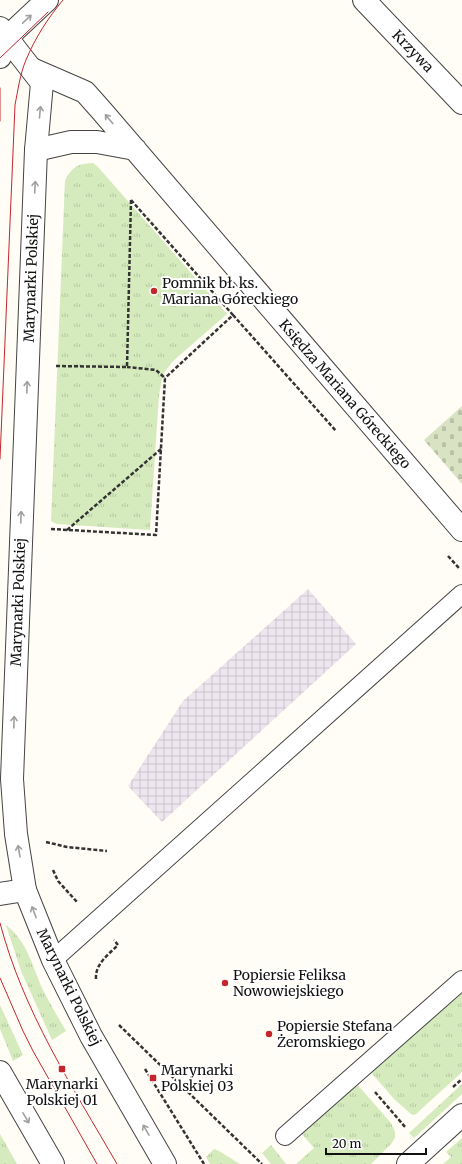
<svg xmlns="http://www.w3.org/2000/svg" width="462" height="1164" font-family="Merriweather,serif">
  <style>
    .industrial { fill: url(#industrial-grid) }
    .grass { fill: url(#grass-tufts) }
    .cemetery { fill: url(#cemetery-stones) }
    .lines { fill: none; stroke-linecap: round; stroke-linejoin: round }
    .service-casing { stroke: #444; stroke-width: 20 }
    .minor-casing { stroke: #444; stroke-width: 24 }
    .tertiary-casing { stroke: #444; stroke-width: 24 }
    .path { stroke: #333; stroke-width: 2.5; stroke-dasharray: 4 2; stroke-linecap: butt }
    .service { stroke: #fff; stroke-width: 18 }
    .minor { stroke: #fff; stroke-width: 22 }
    .tertiary { stroke: #fff; stroke-width: 22 }
    .tram { stroke: #c4262e; stroke-width: 1 }
    .oneway { stroke: #a0a0a0 }
    .poi-dot { fill: #c4262e; stroke: #fff; stroke-width: 1.5 }
    .labels { text-anchor: middle; stroke-width: 4; stroke-linejoin: round; paint-order: stroke }
    .street-label { font-size: 14px; fill: #111; stroke: #fff }
    .poi-label { font-size: 14px; fill: #111; stroke: #fff; text-anchor: start }
  </style>
  <defs>
    <pattern id="industrial-grid" width="8" height="8" patternUnits="userSpaceOnUse"><rect width="8" height="8" fill="#eee6ef"/><path d="M0 4h8M4 0v8" fill="none" stroke="#cbc4cc"/></pattern>
    <pattern id="grass-tufts" width="24" height="20" patternUnits="userSpaceOnUse"><rect width="24" height="20" fill="#d5ebbd"/><path d="M3 7l-1-3M5 7V3M7 7l1-3M15 17l-1-3M17 17v-4M19 17l1-3" fill="none" stroke="#b6c8a1"/></pattern>
    <pattern id="cemetery-stones" width="16" height="16" patternUnits="userSpaceOnUse"><rect width="16" height="16" fill="#d9e3c4"/><path d="M2 7V4a2 2 0 0 1 4 0v3zM10 15v-3a2 2 0 0 1 4 0v3z" fill="#b9c2a7"/></pattern>
  </defs>
  <rect width="100%" height="100%" fill="#fffdf5"/>
  <path class="industrial" d="M 308,589 L 356,644 L 162,822 L 128,786 L 183,701 Z"/>
  <path class="grass" d="M 93,163 L 98,167 L 227,314 L 172,362 L 163,374 L 159,395 L 150,530 L 57,524 L 51,521 L 65,180 C 73,167 76,164 93,163 Z
    M 6,925 C 28,942 32,966 43,990 C 50,1004 58,1017 66,1031 L 52,1040 L 21,971 Z
    M 462,990 L 462,1072 L 416,1114 L 413,1115 L 411,1114 L 394,1099 L 369,1070 Z
    M 0,1005 L 23,1055 L 13,1061 L 0,1029 Z
    M 356,1083 L 391,1123 L 395,1132 L 395,1138 L 391,1144 L 371,1164 L 296,1164 L 314,1148 L 301,1133 Z
    M 462,1084 L 462,1094 L 414,1138 L 409,1133 Z
    M 0,1134 L 17,1164 L 0,1164 Z
    M 462,1138 L 462,1164 L 443,1164 L 451,1157 L 446,1152 Z
    M 271,1145 L 286,1164 L 271,1164 L 262,1153 Z
    M 214,1149 L 219,1151 L 240,1164 L 210,1164 L 206,1157 Z"/>
  <path class="cemetery" d="M 462,406 L 462,484 L 424,440 Z"/>
  <g class="lines">
    <defs>
      <path id="service" d="M 53,960 L 462,594
        M 285,1136 L 462,980"/>
      <path id="minor" d="M 364,0 L 462,103
        M 0,28 L 7,38 L 0,57
        M 32,69 L 85,92 L 101,110 L 462,530
        M 36,150 L 71,142 L 97,142 L 135,149
        M 0,894 L 25,890"/>
      <path id="tertiary" d="M 7,38 L 42,83 L 36,150 L 12,779 L 16,834 L 25,890 L 53,960 L 91,1036 L 165,1164
        M 0,44 L 47,0
        M 0,1072 L 53,1164
        M 408,1164 L 462,1115"/>
    </defs>
    <use href="#service" class="service-casing"/>
    <use href="#minor" class="minor-casing"/>
    <use href="#tertiary" class="tertiary-casing"/>
    <path class="path" d="M 131,200 L 233,315 L 165,378
      M 233,315 L 336,431
      M 56,366 L 127,367 L 131,200
      M 51,529 L 156,535 L 165,378 L 156,370 L 127,367
      M 67,530 L 161,449
      M 448,556 L 459,568
      M 46,842 L 67,847 L 107,851
      M 53,870 L 58,881 L 77,902
      M 96,979 C 95,964 108,955 118,945 L 114,940
      M 119,1025 L 262,1164
      M 145,1069 L 204,1164
      M 453,1087 L 462,1079
      M 375,1092 L 406,1128"/>
    <use href="#service" class="service"/>
    <use href="#minor" class="minor"/>
    <use href="#tertiary" class="tertiary"/>
    <path class="tram" d="M 0,58 L 48,12
      M 0,88 L 0,121
      M 0,459 L 15,105 C 18,90 20,74 26,60 C 35,38 48,18 63,0
      M 0,923 C 23,1011 72,1086 117,1164
      M 0,978 L 23,1031 L 33,1051 L 97,1164"/>
  </g>
  <defs><path id="oneway-shaft" d="M-6 0H5M1.5-3L5.5 0L1.5 3" fill="none" stroke-width="1.6" stroke-linecap="round" stroke-linejoin="round"/></defs>
  <g class="oneway">
    <use href="#oneway-shaft" transform="translate(27 19) rotate(-43)"/>
    <use href="#oneway-shaft" transform="translate(40 112) rotate(-85)"/>
    <use href="#oneway-shaft" transform="translate(109 119) rotate(-130)"/>
    <use href="#oneway-shaft" transform="translate(35 187) rotate(-87)"/>
    <use href="#oneway-shaft" transform="translate(27 387) rotate(-88)"/>
    <use href="#oneway-shaft" transform="translate(21 517) rotate(-88)"/>
    <use href="#oneway-shaft" transform="translate(14 722) rotate(-88)"/>
    <use href="#oneway-shaft" transform="translate(19 851) rotate(-100)"/>
    <use href="#oneway-shaft" transform="translate(34 912) rotate(-111)"/>
    <use href="#oneway-shaft" transform="translate(26 1118) rotate(60)"/>
    <use href="#oneway-shaft" transform="translate(146 1130) rotate(-120)"/>
  </g>
  <g class="poi-dot">
    <circle cx="154" cy="291" r="4"/>
    <circle cx="225" cy="983" r="4"/>
    <circle cx="269" cy="1034" r="4"/>
    <rect x="58" y="1065" width="8" height="8" rx="2"/>
    <rect x="149" y="1074" width="8" height="8" rx="2"/>
  </g>
  <g class="labels">
    <g class="street-label">
      <text transform="translate(413 51) rotate(46)" y="5">Krzywa</text>
      <text transform="translate(31 278) rotate(-88)" y="5">Marynarki Polskiej</text>
      <text transform="translate(345 394) rotate(49)" y="5">Księdza Mariana Góreckiego</text>
      <text transform="translate(18 602) rotate(-88)" y="5">Marynarki Polskiej</text>
      <text transform="translate(69 987) rotate(64)" y="5">Marynarki Polskiej</text>
    </g>
    <g class="poi-label">
      <text x="162" y="288">Pomnik bł. ks.<tspan x="162" dy="16">Mariana Góreckiego</tspan></text>
      <text x="233" y="980">Popiersie Feliksa<tspan x="233" dy="16">Nowowiejskiego</tspan></text>
      <text x="277" y="1031">Popiersie Stefana<tspan x="277" dy="16">Żeromskiego</tspan></text>
      <text x="161" y="1075">Marynarki<tspan x="161" dy="16">Polskiej 03</tspan></text>
      <text x="62" y="1089" text-anchor="middle">Marynarki<tspan x="62" dy="16">Polskiej 01</tspan></text>
    </g>
  </g>
  <path d="M326 1148v6h100v-6" fill="none" stroke="#111111" stroke-width="2"/>
  <text x="332" y="1148" font-size="12" fill="#111111" stroke="#ffffff" stroke-width="3" paint-order="stroke">20 m</text>
</svg>
